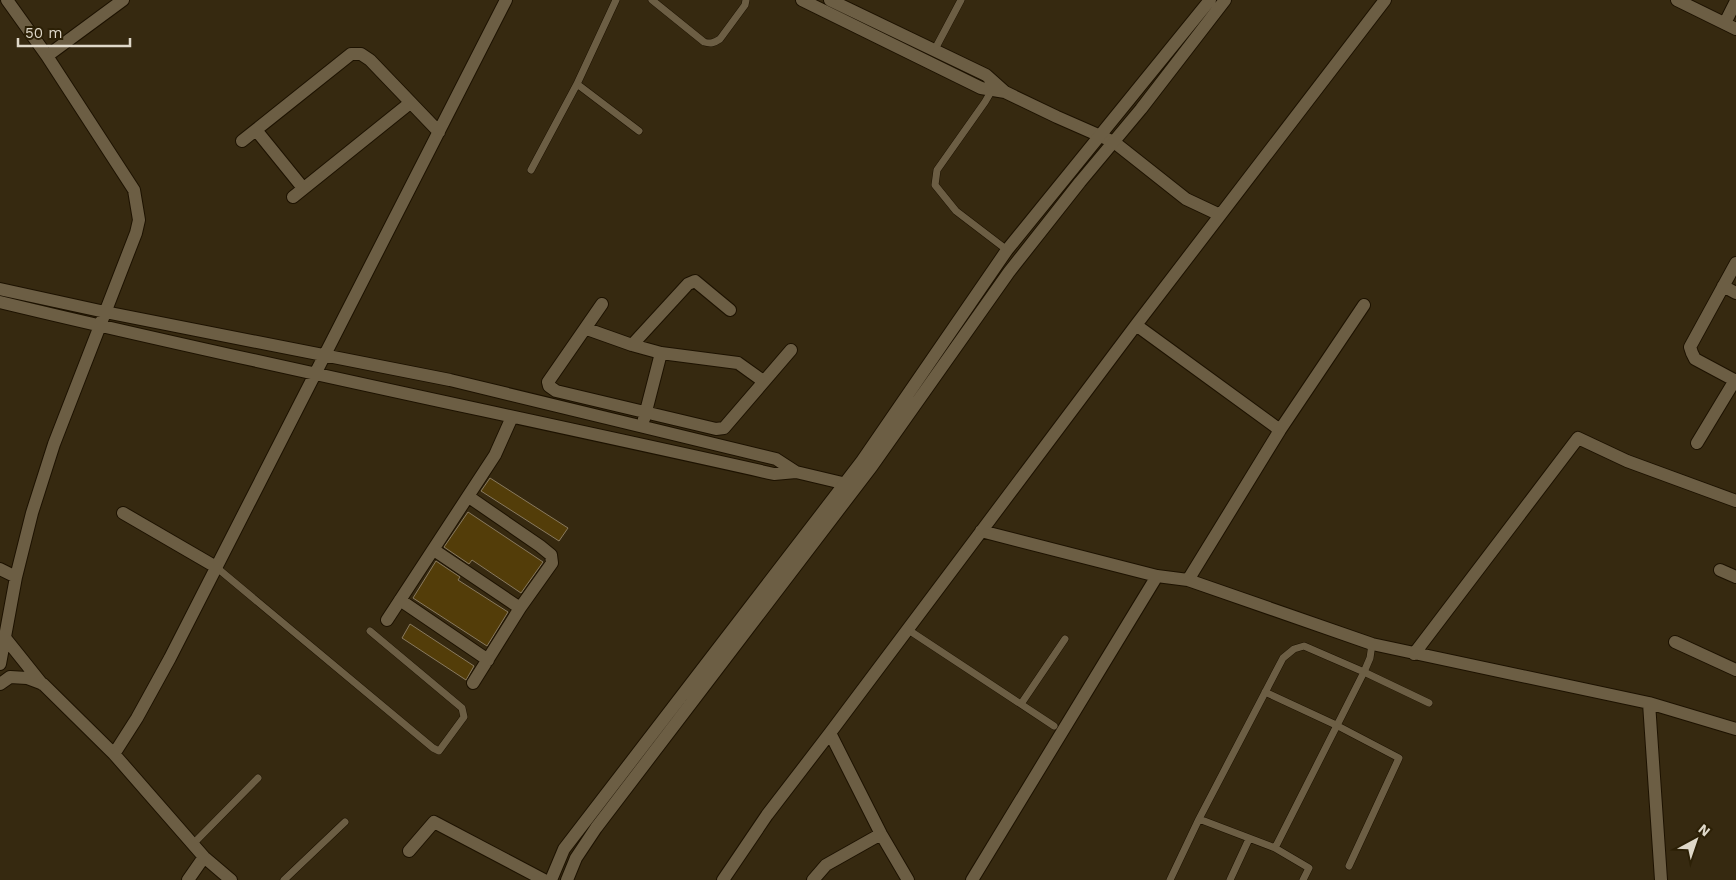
<svg xmlns="http://www.w3.org/2000/svg" width="1736" height="880" font-family="'Work Sans',sans-serif">
  <style>
    .building { fill: #533d09; stroke: #897a5f }
    .lines { fill: none; stroke-linecap: round; stroke-linejoin: round }
    .service-casing { stroke: #1d1200; stroke-width: 8 }
    .minor-casing { stroke: #1d1200; stroke-width: 14 }
    .tertiary-casing { stroke: #1d1200; stroke-width: 14 }
    .service { stroke: #6c5e44; stroke-width: 7 }
    .minor { stroke: #6c5e44; stroke-width: 12 }
    .tertiary { stroke: #6c5e44; stroke-width: 12 }
  </style>
  <rect width="100%" height="100%" fill="#362910"/>
  <path class="building" d="M 490,478 L 568,528 L 559,541 L 481,491 Z
    M 468,512 L 543,562 L 521,593 L 472,560 L 469,564 L 444,547 Z
    M 436,561 L 460,577 L 458,580 L 508,612 L 487,646 L 413,598 Z
    M 410,624 L 474,666 L 466,680 L 402,638 Z"/>
  <g class="lines">
    <defs>
      <path id="service" d="M 652,0 L 704,42 C 711,44 714,43 720,39 L 745,5 L 746,0
        M 934,51 L 961,0
        M 577,84 L 639,131
        M 992,90 L 985,102 L 937,170 L 935,185 L 956,211 L 1007,250
        M 531,170 L 577,84 L 616,0
        M 216,567 L 433,748 L 439,751 L 464,717 L 462,708 L 370,631
        M 907,629 L 1054,726
        M 1265,692 L 1336,725 L 1399,758 L 1349,866
        M 1021,704 L 1065,639
        M 1199,819 L 1275,848 L 1309,868 L 1303,880
        M 193,844 L 258,778
        M 1275,848 L 1364,672 L 1370,658 L 1372,644
        M 284,880 L 345,822
        M 1170,880 L 1199,819 L 1283,658 L 1294,649 L 1304,646 L 1364,672 L 1429,703
        M 1230,880 L 1249,839"/>
      <path id="minor" d="M 802,0 L 981,88 L 1005,92
        M 830,0 L 986,75 L 1005,92 L 1057,117 L 1114,142 L 1186,199 L 1220,215
        M 1677,0 L 1736,29
        M 1725,23 L 1736,1
        M 47,56 L 123,0
        M 256,130 L 303,188
        M 242,141 L 351,54 L 361,54 L 370,60 L 439,132
        M 293,197 L 410,103
        M 1736,263 L 1690,347 L 1692,353 L 1695,359 L 1736,381
        M 1723,286 L 1736,293
        M 0,289 L 105,312 L 450,380 L 776,459 L 796,472
        M 0,302 C 257,364 516,416 774,474 L 796,472 L 855,486
        M 602,304 L 548,382 L 549,386 L 556,391 L 716,429 L 724,428 L 791,350
        M 1136,325 L 1280,430
        M 587,329 L 632,345 L 661,353 L 738,363 L 763,381
        M 632,345 L 688,284 L 695,281 L 730,310
        M 644,419 L 661,353
        M 1697,443 L 1735,380
        M 469,497 L 540,546 L 551,555 L 552,563 L 520,608 L 473,683
        M 123,513 L 216,567
        M 981,531 L 1157,576 L 1188,580 L 1372,644 L 1649,703 L 1736,729
        M 434,550 L 520,608
        M 0,569 L 16,577
        M 1720,570 L 1736,577
        M 1188,580 L 1280,430 L 1364,305
        M 400,600 L 488,660
        M 387,620 L 495,455 L 512,417
        M 6,639 L 42,684
        M 1675,642 L 1736,670
        M 1414,654 L 1578,438 L 1627,461 L 1736,501
        M 0,664 L 16,577 L 32,513 L 54,444 L 136,233 L 139,220 L 134,190 L 47,56 L 7,0
        M 0,684 L 10,677 L 27,678 L 43,684 L 114,754 L 204,857 L 231,880
        M 1649,703 L 1661,880
        M 830,733 L 881,834 L 908,880
        M 114,754 L 137,718 L 170,658 L 506,0
        M 409,851 L 434,822 L 544,880
        M 188,880 L 204,857
        M 723,880 L 767,815 L 830,733 L 1136,325 L 1385,0
        M 813,880 L 826,865 L 881,834
        M 972,880 L 1157,576"/>
      <path id="tertiary" d="M 551,880 L 564,849 L 862,461 L 1007,250 L 1210,0
        M 567,880 L 576,858 L 596,828 L 872,466 L 1009,272 L 1080,182 L 1141,109 L 1225,0"/>
    </defs>
    <use href="#service" class="service-casing"/>
    <use href="#minor" class="minor-casing"/>
    <use href="#tertiary" class="tertiary-casing"/>
    <use href="#service" class="service"/>
    <use href="#minor" class="minor"/>
    <use href="#tertiary" class="tertiary"/>
  </g>
  <g transform="translate(1696 840) rotate(40)" stroke="#2c2006" stroke-width="4" paint-order="stroke">
  <path d="M0-4L9 19L0 12L-9 19Z" fill="#dfd8c9"/>
  <text y="-8" font-size="14" font-weight="bold" text-anchor="middle" fill="#dfd8c9">N</text>
  </g>
  <path d="M18 38v8h112v-8" fill="none" stroke="#dfd8c9" stroke-width="2.5"/>
  <text x="25" y="38" font-size="15" fill="#dfd8c9" stroke="#2c2006" stroke-width="4" paint-order="stroke">50 m</text>
</svg>
